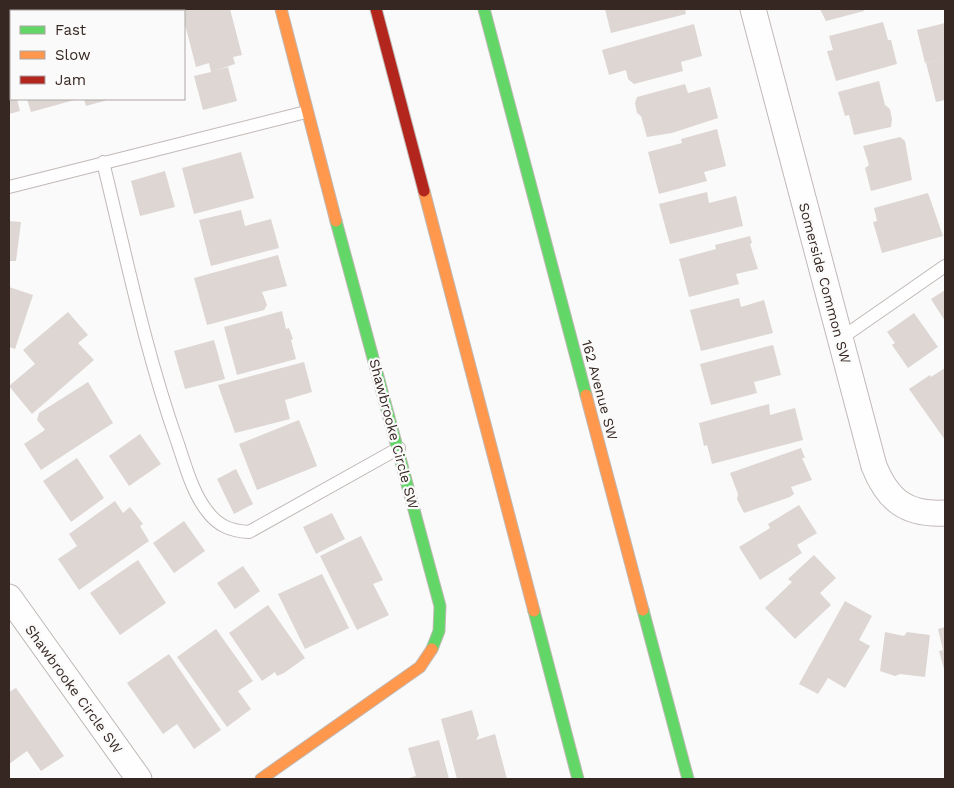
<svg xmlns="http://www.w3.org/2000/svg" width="954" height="788" font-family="'Work Sans',sans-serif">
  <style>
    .building { fill: #ddd6d3 }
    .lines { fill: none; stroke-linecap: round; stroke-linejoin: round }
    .lane-casing { stroke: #c0b9b6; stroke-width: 14 }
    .street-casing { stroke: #c0b9b6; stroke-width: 27 }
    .fast-casing { stroke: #c0b9b6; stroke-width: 13 }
    .slow-casing { stroke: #c0b9b6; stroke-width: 13 }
    .jam-casing { stroke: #c0b9b6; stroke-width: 13 }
    .lane { stroke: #fefefe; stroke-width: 12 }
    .street { stroke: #fefefe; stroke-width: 25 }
    .fast { stroke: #63d668; stroke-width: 11 }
    .slow { stroke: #ff974d; stroke-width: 11 }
    .jam { stroke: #b3261e; stroke-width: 11 }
    .labels { text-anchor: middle; stroke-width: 4.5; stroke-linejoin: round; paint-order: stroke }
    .street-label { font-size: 14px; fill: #362722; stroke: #fafafa }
  </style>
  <rect width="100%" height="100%" fill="#fafafa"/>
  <path class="building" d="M 140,9 L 173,9 L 174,11 L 141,11 Z
    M 181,9 L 230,9 L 242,55 L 233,57 L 235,64 L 214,71 L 228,67 L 237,101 L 203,110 L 194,76 L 211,72 L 209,63 L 196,67 Z
    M 605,9 L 685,9 L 686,14 L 611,33 Z
    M 820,9 L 863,9 L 864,11 L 826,21 Z
    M 883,22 L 888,40 L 891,40 L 897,64 L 836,81 L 827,51 L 833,50 L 829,36 Z
    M 945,23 L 945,58 L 925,63 L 917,30 Z
    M 694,24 L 702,56 L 681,62 L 683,71 L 634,84 L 628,79 L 626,70 L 609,75 L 602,50 Z
    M 945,58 L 945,100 L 936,102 L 926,63 Z
    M 9,71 L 11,78 L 11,99 L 17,99 L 20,111 L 9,114 Z
    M 879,81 L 885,105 L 890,109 L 892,119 L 891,127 L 854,135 L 849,115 L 845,116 L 838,92 Z
    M 685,84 L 688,93 L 710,87 L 718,118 L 672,133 L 647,137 L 641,116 L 637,113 L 635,103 L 637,97 Z
    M 27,99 L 78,99 L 31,112 Z
    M 84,99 L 111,99 L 86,106 Z
    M 717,129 L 726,166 L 704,172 L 707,181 L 659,194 L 648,152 L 682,143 L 681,139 Z
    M 900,137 L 905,141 L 912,180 L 871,191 L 865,168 L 869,165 L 863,146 Z
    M 241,152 L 254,198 L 194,214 L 182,168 Z
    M 165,171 L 175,207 L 140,216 L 131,181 Z
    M 707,192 L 709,203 L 736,196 L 743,226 L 670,244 L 659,204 Z
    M 928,193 L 943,236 L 882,253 L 873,222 L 877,221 L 874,208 Z
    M 241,210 L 245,226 L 271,219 L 279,248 L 211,266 L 199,220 Z
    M 9,221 L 21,222 L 16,261 L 9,261 Z
    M 750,236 L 752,243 L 750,244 L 758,269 L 736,274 L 739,284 L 689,297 L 679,259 L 716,249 L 715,245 Z
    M 278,255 L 287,286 L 262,292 L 267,305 L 264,310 L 207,325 L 194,278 Z
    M 9,287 L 33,295 L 15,349 L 9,347 Z
    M 945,290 L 945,321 L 931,299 Z
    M 739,298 L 741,307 L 764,300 L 773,333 L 701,351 L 690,310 Z
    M 282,311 L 286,329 L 289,328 L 293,339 L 291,340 L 296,359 L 237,375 L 224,327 Z
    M 68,312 L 88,335 L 78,343 L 94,360 L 32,414 L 9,386 L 35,364 L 23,350 Z
    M 914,313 L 938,347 L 908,368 L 892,345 L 895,343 L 887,332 Z
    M 214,340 L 225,379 L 185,389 L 174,351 Z
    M 773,345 L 781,375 L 754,382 L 757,393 L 711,405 L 700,364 Z
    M 304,362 L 312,392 L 285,400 L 290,419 L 235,433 L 218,385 Z
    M 945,368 L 945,440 L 909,389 L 930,375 L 931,377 Z
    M 88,382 L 113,423 L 41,470 L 24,444 L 45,430 L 37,420 L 39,413 Z
    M 769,404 L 770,415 L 795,408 L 803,440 L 712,464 L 707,445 L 704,446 L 699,423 Z
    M 299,420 L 317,466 L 257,490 L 239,444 Z
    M 140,434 L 161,464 L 129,486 L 109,456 Z
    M 801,448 L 805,458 L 802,458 L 812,480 L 791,487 L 794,494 L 790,497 L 744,513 L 737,499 L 738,494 L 730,473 Z
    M 77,458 L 104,498 L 71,522 L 43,481 Z
    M 236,469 L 253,504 L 234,514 L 217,479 Z
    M 115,501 L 123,513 L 130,507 L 143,524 L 140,526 L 149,541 L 79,590 L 58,559 L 77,546 L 69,534 Z
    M 799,505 L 817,533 L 797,545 L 802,553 L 760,580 L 739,547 L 770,528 L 768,524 Z
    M 332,513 L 345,539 L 316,554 L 303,527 Z
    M 184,521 L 205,551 L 174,573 L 153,543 Z
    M 361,536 L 383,580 L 373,584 L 389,615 L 357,630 L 320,556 Z
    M 814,555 L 836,578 L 820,593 L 831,605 L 795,639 L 765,608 L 792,582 L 788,579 Z
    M 138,560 L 166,603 L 120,635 L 90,593 Z
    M 243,566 L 260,591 L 235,609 L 217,583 Z
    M 322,574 L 349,628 L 305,649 L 278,594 Z
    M 845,601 L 872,616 L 859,640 L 870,646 L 845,688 L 828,678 L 818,694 L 799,684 Z
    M 268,605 L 305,658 L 284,673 L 277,676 L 275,672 L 262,681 L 229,633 Z
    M 945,627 L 945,673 L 939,651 L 943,650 L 938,629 Z
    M 216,629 L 253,681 L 238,691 L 251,709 L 227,727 L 177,657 Z
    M 885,632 L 904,636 L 907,632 L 930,635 L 925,677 L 900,674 L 895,676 L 880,671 Z
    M 169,654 L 221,730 L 194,749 L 177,724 L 163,734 L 127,683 Z
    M 16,688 L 64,756 L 41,771 L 27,751 L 9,764 L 9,692 Z
    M 472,710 L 479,735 L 476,740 L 495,734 L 507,779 L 457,779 L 441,719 Z
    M 439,740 L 449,779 L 406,779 L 416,776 L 408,748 Z"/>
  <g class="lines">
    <defs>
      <path id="lane" d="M 103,162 C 126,256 145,350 177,441 C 185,464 192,492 207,511 C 218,526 231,531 249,532 L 399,448
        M 9,187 L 306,112
        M 840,339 L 945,266"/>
      <path id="street" d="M 753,9 L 874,466 C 888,501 907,515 945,513
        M 9,597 L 139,779"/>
      <path id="fast" d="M 484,9 L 586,395
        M 336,221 L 440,606 L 439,631 L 432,649
        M 643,610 L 688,779
        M 534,611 L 578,779"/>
      <path id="slow" d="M 281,9 L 336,221
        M 424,191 L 534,611
        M 586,395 L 643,610
        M 261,779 L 420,667 L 432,649"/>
      <path id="jam" d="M 376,9 L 424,191"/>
    </defs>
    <use href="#lane" class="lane-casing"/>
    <use href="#street" class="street-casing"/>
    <use href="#fast" class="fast-casing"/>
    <use href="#slow" class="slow-casing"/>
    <use href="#jam" class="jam-casing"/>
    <use href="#lane" class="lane"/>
    <use href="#street" class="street"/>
    <use href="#fast" class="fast"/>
    <use href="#slow" class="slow"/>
    <use href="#jam" class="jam"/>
  </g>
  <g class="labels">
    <g class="street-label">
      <text transform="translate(825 283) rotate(75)" y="5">Somerside Common SW</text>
      <text transform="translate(600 390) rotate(75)" y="5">162 Avenue SW</text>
      <text transform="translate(394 434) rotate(75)" y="5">Shawbrooke Circle SW</text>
      <text transform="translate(74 689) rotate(54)" y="5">Shawbrooke Circle SW</text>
    </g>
  </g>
  <rect width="954" height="788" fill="none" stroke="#362722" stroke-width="20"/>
  <rect x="10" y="10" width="175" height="90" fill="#fafafa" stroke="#aca6a4"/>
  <rect x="20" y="26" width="25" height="8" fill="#63d668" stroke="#aca6a4"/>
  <text x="55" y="35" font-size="15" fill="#362722">Fast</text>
  <rect x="20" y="51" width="25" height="8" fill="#ff974d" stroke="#aca6a4"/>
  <text x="55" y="60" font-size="15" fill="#362722">Slow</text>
  <rect x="20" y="76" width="25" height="8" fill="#b3261e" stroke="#aca6a4"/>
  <text x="55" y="85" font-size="15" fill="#362722">Jam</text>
</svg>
